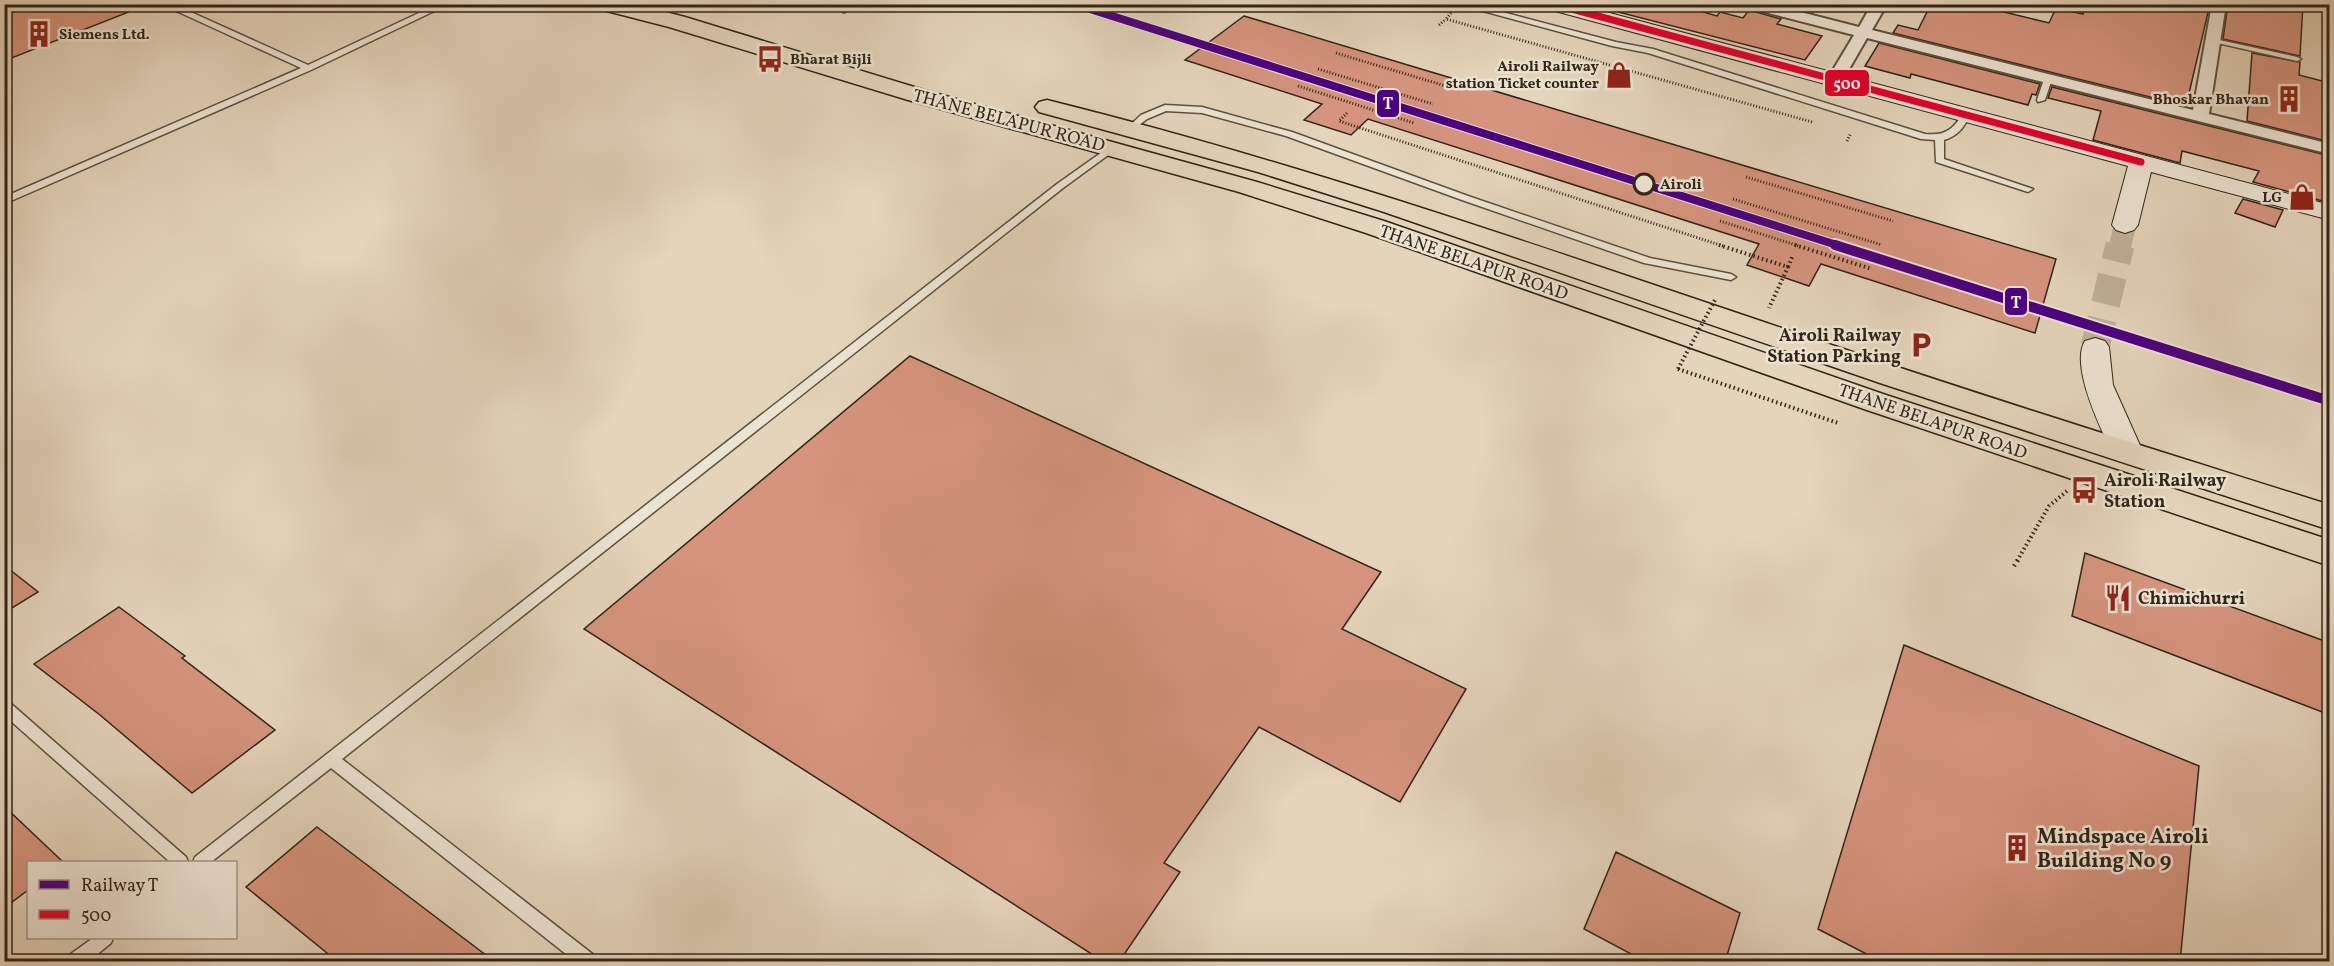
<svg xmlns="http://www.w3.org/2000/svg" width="2334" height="966" font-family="Vollkorn,serif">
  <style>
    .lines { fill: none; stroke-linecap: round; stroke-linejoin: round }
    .stream { stroke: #6e7d78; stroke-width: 6 }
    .building { fill: #d6947e; stroke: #302517; stroke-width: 1.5 }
    .secondary-tunnel-far1 { stroke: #c0b19a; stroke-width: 22; stroke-dasharray: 22 11; stroke-linecap: butt }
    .secondary-tunnel { stroke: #c0b19a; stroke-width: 29; stroke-dasharray: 29 15; stroke-linecap: butt }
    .lane-casing { stroke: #5d5140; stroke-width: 3 }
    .street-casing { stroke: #5d5140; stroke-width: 4 }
    .secondary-casing { stroke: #302517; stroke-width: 2 }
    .primary-casing { stroke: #302517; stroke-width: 3 }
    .path-far2 { stroke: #302517; stroke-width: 3; stroke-dasharray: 1 2; stroke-linecap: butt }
    .path-far1 { stroke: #302517; stroke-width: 4; stroke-dasharray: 1.5 3; stroke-linecap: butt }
    .path { stroke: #302517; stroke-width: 4.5; stroke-dasharray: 1.5 4; stroke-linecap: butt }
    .lane { fill: #ede3d3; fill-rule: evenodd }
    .street { fill: #ede3d3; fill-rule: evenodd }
    .secondary { fill: #ede3d3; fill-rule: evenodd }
    .primary { fill: #e4d4bb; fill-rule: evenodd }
    .path-bridge { stroke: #302517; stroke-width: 4; stroke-dasharray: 1.5 3; stroke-linecap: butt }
    .bus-1-casing { stroke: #ede3d3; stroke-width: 10 }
    .bus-1 { stroke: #e4002b; stroke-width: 7 }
    .rail-1-far1-casing { stroke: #ede3d3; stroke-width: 10 }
    .rail-1-casing { stroke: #ede3d3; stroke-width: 14 }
    .rail-1-far1 { stroke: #4b0082; stroke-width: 8 }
    .rail-1 { stroke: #4b0082; stroke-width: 10 }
    .stop-dot { fill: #ede3d3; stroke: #302517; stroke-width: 3 }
    .labels { text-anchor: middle; stroke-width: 5; stroke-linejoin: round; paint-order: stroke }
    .far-poi-label { font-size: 15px; font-weight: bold; fill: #302517; stroke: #ede3d3; text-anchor: end }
    .far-stop-label { font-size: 15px; font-weight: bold; fill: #302517; stroke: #ede3d3; text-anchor: start }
    .street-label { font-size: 18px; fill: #302517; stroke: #ede3d3 }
    .poi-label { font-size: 18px; font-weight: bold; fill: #302517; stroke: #ede3d3; text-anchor: start }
    .near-poi-label { font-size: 21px; font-weight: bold; fill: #302517; stroke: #ede3d3; text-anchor: start }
    .line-badge { stroke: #ede3d3; stroke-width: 2 }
    .badge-label { font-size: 16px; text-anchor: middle; font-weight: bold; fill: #fff }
  </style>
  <rect width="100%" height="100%" fill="#e4d4bb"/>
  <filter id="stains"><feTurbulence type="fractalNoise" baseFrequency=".00333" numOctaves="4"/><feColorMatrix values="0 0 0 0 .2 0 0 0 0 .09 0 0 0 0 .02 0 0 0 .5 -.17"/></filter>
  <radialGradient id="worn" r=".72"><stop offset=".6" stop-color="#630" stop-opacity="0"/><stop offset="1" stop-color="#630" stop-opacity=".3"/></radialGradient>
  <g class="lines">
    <path class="stream" d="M 844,11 L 854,4"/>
  </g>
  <path class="building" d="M 4,4 L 144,4 L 144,6 L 4,61 Z
    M 1619,4 L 1675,4 L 1717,16 L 1720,12 L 1743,18 L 1749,10 L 1781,19 L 1777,24 L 1822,36 L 1805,60 L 1618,12 Z
    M 1931,4 L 1971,4 L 2049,23 L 2056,8 L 2083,14 L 2084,4 L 2210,4 L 2186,106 L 1893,33 L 1898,25 L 1918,30 Z
    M 2228,4 L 2303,4 L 2300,56 L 2223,39 Z
    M 1244,16 L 2056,259 L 2035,333 L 1821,264 L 1809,286 L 1747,265 L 1759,244 L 1368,119 L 1351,135 L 1304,120 L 1322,104 L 1185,60 Z
    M 1879,43 L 2040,84 L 2036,95 L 2032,94 L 2028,105 L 1911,74 L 1910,78 L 1865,66 Z
    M 2252,53 L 2300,62 L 2299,75 L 2330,83 L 2330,142 L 2247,121 Z
    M 2052,87 L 2330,156 L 2330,203 L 2253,182 L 2259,171 L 2182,151 L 2180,163 L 2093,140 L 2101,111 L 2048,98 Z
    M 2243,199 L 2283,210 L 2275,227 L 2235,213 Z
    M 910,356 L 1381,572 L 1342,629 L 1466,689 L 1400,802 L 1259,727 L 1164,863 L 1180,872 L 1119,962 L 1104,962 L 584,629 Z
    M 2085,553 L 2330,643 L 2330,715 L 2072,616 Z
    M 4,565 L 38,592 L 4,613 Z
    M 119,607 L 185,656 L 182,658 L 275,730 L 192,793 L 100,715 L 34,664 Z
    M 1904,645 L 2199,766 L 2180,962 L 1882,962 L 1818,929 Z
    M 4,806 L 63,862 L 28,862 L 28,890 L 4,908 Z
    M 317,827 L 495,962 L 338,962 L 246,887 Z
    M 1616,852 L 1740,913 L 1725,962 L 1646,962 L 1584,929 Z"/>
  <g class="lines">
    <path class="secondary-tunnel-far1" d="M 2120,246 L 2125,225"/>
    <path class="secondary-tunnel" d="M 2095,347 L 2120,245"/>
    <defs>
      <path id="lane" d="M 161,4 L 173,4 L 308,65 L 438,4 L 449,4 L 311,70 L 4,204 L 4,197 L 301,68 Z
        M 1457,4 L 1472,4 L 1616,42 L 1653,49 L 1925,134 C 1945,136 1953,130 1963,113 L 1969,113 L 1970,115 C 1964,127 1958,136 1944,140 L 1944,159 L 2033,189 L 2028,192 L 2025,191 L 1936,162 L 1935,140 L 1921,139 L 1648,53 L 1612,46 Z
        M 2210,38 L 2297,57 L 2301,59 L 2297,61 L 2213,42 L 2210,42 Z
        M 2048,76 L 2052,79 L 2045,100 L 2038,102 L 2037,100 L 2044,79 Z
        M 1165,105 L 1202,107 L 1292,132 L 1468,196 L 1650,258 L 1731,274 L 1736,277 L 1731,280 L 1644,263 L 1462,200 L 1286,136 L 1202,113 L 1166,111 L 1147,119 L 1130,132 L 1126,129 L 1141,115 Z
        M 1112,145 L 1115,146 L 1115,150 L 1063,188 L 342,759 L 595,956 L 597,962 L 576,962 L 331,768 L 211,862 L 193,862 L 195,857 L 1057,184 Z
        M 4,700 L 9,702 L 186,857 L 188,862 L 170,862 L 4,715 Z
        M 93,938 L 113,938 L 111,943 L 88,962 L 66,962 L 68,956 Z"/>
      <path id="street" d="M 1743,4 L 1769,4 L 1859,27 L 1872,4 L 1887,4 L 1872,30 L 2193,110 L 2212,4 L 2226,4 L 2209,114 L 2330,144 L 2330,154 L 1867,38 L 1841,83 L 1829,83 L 1827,80 L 1854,35 L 1745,7 Z"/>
      <path id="secondary" d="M 1541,4 L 1576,4 L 2330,205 L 2330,220 L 2151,172 L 2138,225 L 2134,230 L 2125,233 L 2116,230 L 2112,225 L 2128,166 L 1544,8 Z
        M 2095,338 L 2105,341 L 2109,347 L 2113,385 L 2143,452 L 2139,460 L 2128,463 L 2117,460 C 2103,436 2069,365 2085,341 Z"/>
      <path id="primary" d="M 597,4 L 634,4 L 685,17 L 924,90 L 1257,182 L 1384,221 L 1886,395 L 2330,540 L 2330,566 L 1864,409 L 1366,233 L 1239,192 L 908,100 L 669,27 L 599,9 Z
        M 1047,100 C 1305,164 1556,252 1808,337 C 1981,396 2156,450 2330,505 L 2330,530 L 1880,383 L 1384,212 L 1258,172 L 1039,112 L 1035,107 L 1039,102 Z"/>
    </defs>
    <use href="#lane" class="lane-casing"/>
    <use href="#street" class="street-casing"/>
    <use href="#secondary" class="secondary-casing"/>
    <use href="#primary" class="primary-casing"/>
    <path class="path-far2" d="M 1451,13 L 1446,19 L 1812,122
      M 1439,25 L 1446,19
      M 1336,53 L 1449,87
      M 1318,69 L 1433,104
      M 1298,86 L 1414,123
      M 1347,113 L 1339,121 L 1723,246
      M 1847,141 L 1851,133
      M 1746,177 L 1893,221
      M 1733,199 L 1882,245
      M 1720,221 L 1799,246"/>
    <path class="path-far1" d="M 1719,245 L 1788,267 L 1769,308
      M 1795,245 L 1872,269
      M 1788,267 L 1793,255
      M 1678,369 L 1838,423
      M 2017,561 L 2049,506 L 2067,491"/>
    <path class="path" d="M 2014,566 L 2018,560"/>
    <use href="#lane" class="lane"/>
    <use href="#street" class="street"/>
    <use href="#secondary" class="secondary"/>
    <use href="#primary" class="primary"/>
    <path class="path-bridge" d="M 1678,369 L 1716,298"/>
    <defs>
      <path id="bus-1" d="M 1553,4 L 2141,162"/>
    </defs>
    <use href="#bus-1" class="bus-1-casing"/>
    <use href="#bus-1" class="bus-1"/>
    <defs>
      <path id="rail-1-far1" d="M 1074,4 L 1840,246"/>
      <path id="rail-1" d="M 1835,245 L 2330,401"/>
    </defs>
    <use href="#rail-1-far1" class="rail-1-far1-casing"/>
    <use href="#rail-1" class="rail-1-casing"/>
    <use href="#rail-1-far1" class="rail-1-far1"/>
    <use href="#rail-1" class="rail-1"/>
  </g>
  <defs>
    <symbol id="building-bare" viewBox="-9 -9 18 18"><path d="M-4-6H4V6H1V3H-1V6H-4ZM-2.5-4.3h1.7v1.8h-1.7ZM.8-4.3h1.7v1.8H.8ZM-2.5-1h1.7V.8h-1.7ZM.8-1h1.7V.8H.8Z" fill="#8f2418" stroke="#ede3d3" stroke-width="2.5" paint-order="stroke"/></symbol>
    <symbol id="bus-bare" viewBox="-9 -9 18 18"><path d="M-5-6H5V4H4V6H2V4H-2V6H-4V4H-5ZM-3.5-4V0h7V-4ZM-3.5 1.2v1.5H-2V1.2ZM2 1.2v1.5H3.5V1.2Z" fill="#8f2418" stroke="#ede3d3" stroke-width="2.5" paint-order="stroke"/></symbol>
    <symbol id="shop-bare" viewBox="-9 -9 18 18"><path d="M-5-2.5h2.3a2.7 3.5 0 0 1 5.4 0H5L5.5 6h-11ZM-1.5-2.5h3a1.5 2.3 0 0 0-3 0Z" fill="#8f2418" stroke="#ede3d3" stroke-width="2.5" paint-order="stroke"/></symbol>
    <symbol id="parking-bare" viewBox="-9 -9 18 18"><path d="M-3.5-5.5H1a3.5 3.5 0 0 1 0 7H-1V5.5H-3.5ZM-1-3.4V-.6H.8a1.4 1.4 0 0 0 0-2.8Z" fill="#8f2418" stroke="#ede3d3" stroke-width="2.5" paint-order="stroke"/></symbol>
    <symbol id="restaurant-bare" viewBox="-9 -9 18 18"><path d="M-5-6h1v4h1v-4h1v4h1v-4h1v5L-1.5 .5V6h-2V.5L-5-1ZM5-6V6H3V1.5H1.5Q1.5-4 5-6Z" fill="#8f2418" stroke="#ede3d3" stroke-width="2.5" paint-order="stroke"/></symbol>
  </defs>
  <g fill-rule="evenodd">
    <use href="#building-bare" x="20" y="15" width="38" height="38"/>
    <use href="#bus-bare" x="751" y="40" width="38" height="38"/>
    <use href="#shop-bare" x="1600" y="56" width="38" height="38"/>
    <use href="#building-bare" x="2270" y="80" width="38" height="38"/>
    <use href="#shop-bare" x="2283" y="178" width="38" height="38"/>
    <use href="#parking-bare" x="1902" y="326" width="38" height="38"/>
    <use href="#bus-bare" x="2065" y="471" width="38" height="38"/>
    <use href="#restaurant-bare" x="2099" y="579" width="38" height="38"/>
    <use href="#building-bare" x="1998" y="829" width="38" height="38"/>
  </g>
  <circle class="stop-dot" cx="1644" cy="184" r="10"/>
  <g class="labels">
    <g class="far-poi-label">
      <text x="59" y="39" text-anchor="start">Siemens Ltd.</text>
      <text x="790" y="64" text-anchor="start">Bharat Bijli</text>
      <text x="1599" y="71">Airoli Railway<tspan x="1599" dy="17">station Ticket counter</tspan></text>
      <text x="2269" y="104">Bhoskar Bhavan</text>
      <text x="2282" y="202">LG</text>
    </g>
    <g class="far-stop-label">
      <text x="1660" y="189">Airoli</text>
    </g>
    <g class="street-label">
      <text transform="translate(1009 120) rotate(15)" y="6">THANE BELAPUR ROAD</text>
      <text transform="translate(1474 262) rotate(19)" y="6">THANE BELAPUR ROAD</text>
      <text transform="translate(1933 421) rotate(19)" y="6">THANE BELAPUR ROAD</text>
    </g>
    <g class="poi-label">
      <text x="1901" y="341" text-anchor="end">Airoli Railway<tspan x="1901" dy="21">Station Parking</tspan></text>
      <text x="2104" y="486">Airoli Railway<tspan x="2104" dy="21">Station</tspan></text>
      <text x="2138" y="604">Chimichurri</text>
    </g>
    <g class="near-poi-label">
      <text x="2037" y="843">Mindspace Airoli<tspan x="2037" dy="24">Building No 9</tspan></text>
    </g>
  </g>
  <g class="line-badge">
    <rect x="1824" y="69" width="46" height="28" rx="6" fill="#e4002b"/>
    <rect x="1376" y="89" width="24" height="29" rx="6" fill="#4b0082"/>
    <rect x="2004" y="287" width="24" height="29" rx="6" fill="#4b0082"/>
  </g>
  <g class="badge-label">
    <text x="1847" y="89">500</text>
    <text x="1388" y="109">T</text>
    <text x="2016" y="308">T</text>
  </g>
  <rect width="2334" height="966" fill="none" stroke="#e4d4bb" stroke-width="24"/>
  <rect x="6" y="6" width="2322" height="954" fill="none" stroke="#302517" stroke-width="3"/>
  <rect x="12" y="12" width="2310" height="942" fill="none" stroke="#302517" stroke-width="1.5"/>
  <rect x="27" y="861" width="210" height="78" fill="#ede3d3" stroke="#a19788" stroke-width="1.5"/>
  <rect x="39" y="880" width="30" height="9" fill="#4b0082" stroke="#a19788" stroke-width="1.5"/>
  <text x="81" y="891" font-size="18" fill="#302517">Railway T</text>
  <rect x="39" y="910" width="30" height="9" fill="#e4002b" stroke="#a19788" stroke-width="1.5"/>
  <text x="81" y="921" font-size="18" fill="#302517">500</text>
  <rect width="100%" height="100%" filter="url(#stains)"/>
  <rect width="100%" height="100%" fill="url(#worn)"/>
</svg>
